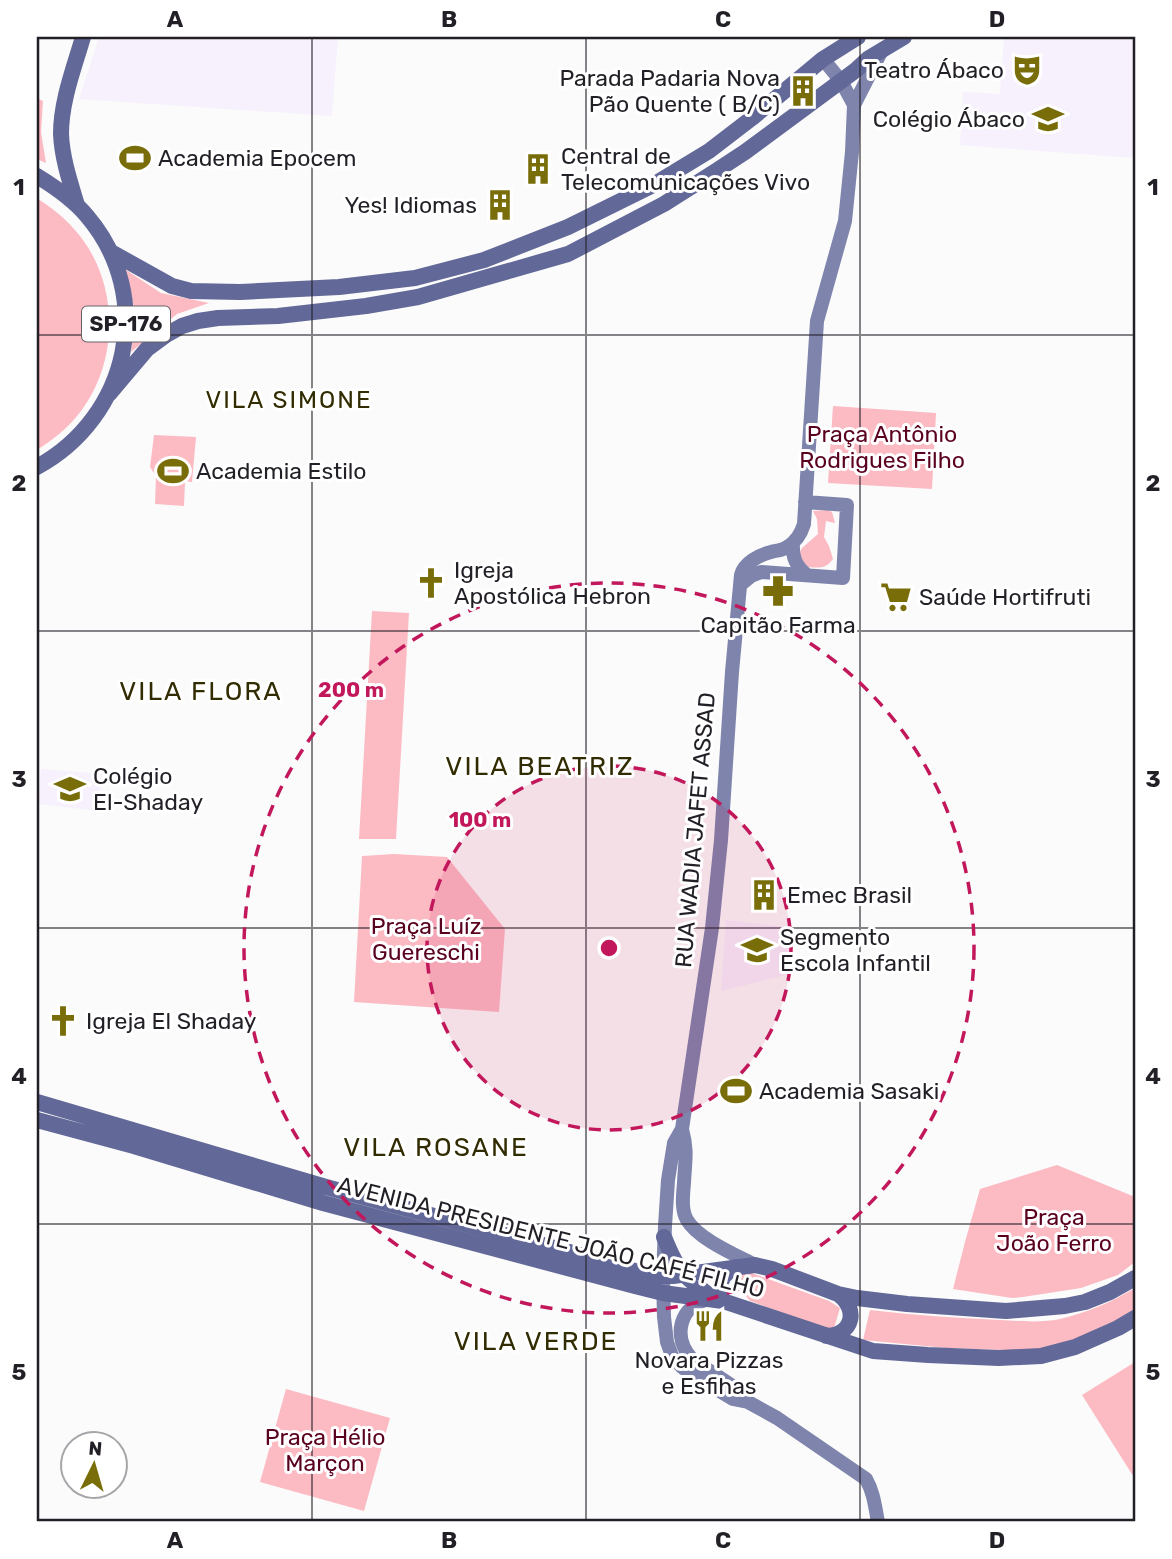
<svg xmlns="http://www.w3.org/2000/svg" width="1172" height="1559" font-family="Rubik,sans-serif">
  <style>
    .built { fill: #f7f0fd }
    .green { fill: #fcbac3 }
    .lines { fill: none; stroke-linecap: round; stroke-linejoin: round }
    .secondary { stroke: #7e84ac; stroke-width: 14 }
    .primary { stroke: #626898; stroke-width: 16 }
    .grid { fill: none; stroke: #231f27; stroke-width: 2; stroke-opacity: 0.55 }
    .ring { fill: none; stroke: #c2185b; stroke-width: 3.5; stroke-dasharray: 12 9 }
    .labels { text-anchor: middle; stroke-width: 6; stroke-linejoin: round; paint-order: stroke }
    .shield { fill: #fff; stroke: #656268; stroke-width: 2 }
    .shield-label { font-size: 21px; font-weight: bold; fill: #231f27 }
    .poi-label { font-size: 23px; fill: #231f27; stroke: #fff; text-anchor: start }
    .park-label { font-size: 23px; fill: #5b0120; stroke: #fff }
    .street-label { font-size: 23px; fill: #231f27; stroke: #fff }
    .neighbourhood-label { font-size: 24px; letter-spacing: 2px; fill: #312c01; stroke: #fff }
    .quarter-label { font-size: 26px; letter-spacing: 2px; fill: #312c01; stroke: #fff }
    .centre { fill: #c2185b; stroke: #fff; stroke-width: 3.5 }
    .ring-label { font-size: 21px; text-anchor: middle; font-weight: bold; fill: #c2185b; stroke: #fff; stroke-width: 6; stroke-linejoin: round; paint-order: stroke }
    .neatline { fill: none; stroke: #231f27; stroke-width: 2.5 }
    .grid-label { font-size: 23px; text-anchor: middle; font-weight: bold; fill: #231f27 }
  </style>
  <rect width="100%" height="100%" fill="#fbfbfb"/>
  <path class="built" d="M 99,37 L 338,37 L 332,116 L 79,99 Z
    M 1004,37 L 1135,37 L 1135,158 L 960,145 L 963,92 L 1000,94 Z
    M 41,769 L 102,774 L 99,811 L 38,804 Z
    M 726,920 L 786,927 L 793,973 L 721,991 Z"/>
  <path class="green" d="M 37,98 L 43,101 L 41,132 L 46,163 L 37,159 Z
    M 37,198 C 50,207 63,216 74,229 C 120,279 121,363 77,416 C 66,430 52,440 37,450 Z
    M 123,268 L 161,293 L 209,303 L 177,314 L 131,352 L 135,313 L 129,285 Z
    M 833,406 L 936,413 L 932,489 L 828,483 Z
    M 154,435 L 196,437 L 192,482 L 185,481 L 184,506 L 155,504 L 156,476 L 150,467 Z
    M 828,510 L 832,512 L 835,523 L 826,521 L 824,537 L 829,546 L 833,559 C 826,569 819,568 808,567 L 798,556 L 802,548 L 818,534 L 817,519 L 813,511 Z
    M 372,611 L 409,613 L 396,839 L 359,839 Z
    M 394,854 L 447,857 L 505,929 L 499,1012 L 354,1002 L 362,856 Z
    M 1057,1165 L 1135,1197 L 1135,1262 L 1118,1275 L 1081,1288 L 1023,1297 L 1012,1298 L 953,1289 L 965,1242 L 980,1189 Z
    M 749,1272 L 829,1301 L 840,1308 L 834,1328 L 824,1328 L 750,1301 L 735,1282 L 738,1275 Z
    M 1135,1288 L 1135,1310 L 1116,1323 L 1090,1337 L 1035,1351 L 946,1348 L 863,1340 L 870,1310 C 914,1315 957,1318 1000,1320 C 1020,1321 1041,1323 1060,1319 C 1086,1313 1112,1302 1135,1288 Z
    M 1135,1362 L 1135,1479 L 1082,1395 Z
    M 286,1389 L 390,1418 L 364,1511 L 260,1482 Z"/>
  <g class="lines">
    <path class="secondary" d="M 823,59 L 841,81 L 854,105
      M 793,543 C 792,558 796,566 807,575
      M 740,585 L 751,576 L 761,572 L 843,578 L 847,505 L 805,502
      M 682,1129 L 674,1143 L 668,1180 L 665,1226 L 663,1277 L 664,1317 L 667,1342 L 672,1356 L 682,1367 L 693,1375 L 733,1399 L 748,1402 L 777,1418 L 866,1479 C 874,1493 875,1507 878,1522
      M 755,1265 C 736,1255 698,1239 687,1220 C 681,1210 683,1195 684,1183 C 685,1161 688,1151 682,1129 L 712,928 L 721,840 L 732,672 L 741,575 C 744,563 759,555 771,552 C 777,550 782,551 787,547 C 796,542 801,534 804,524 L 817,321 L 845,221 L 852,152 L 854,105 L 882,50
      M 709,1299 C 679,1306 672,1337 692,1359 L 737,1389 L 748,1402"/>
    <path class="primary" d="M 37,176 C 55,187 73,199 87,216 C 156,297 129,417 37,467
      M 77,205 C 70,182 62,158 61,134 C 61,101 74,68 83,37
      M 111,252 L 172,286 L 191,291 L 240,292 L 339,287 L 415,278 L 484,260 L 568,227 L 653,185 L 709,151 L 752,118 L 823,59 L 858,37
      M 109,394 L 147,349 L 166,335 L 182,326 L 198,321 L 218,318 L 278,316 L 366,306 L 418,297 L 568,254 L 664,204 L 716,171 L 745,152 L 856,70 L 869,58 L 904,37
      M 37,1102 L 326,1187 L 573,1253 L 627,1269 L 656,1276 L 673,1276 L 755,1265 L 772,1269 L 838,1294 L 857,1298 L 907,1304 L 1006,1311 L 1065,1306 L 1085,1302 L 1110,1292 L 1135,1278
      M 37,1120 L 134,1146 L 323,1203 L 635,1286 L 663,1293 L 723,1301 L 873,1351 L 928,1355 L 999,1358 L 1041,1356 L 1075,1347 L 1118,1328 L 1135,1318
      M 664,1237 C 678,1272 683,1276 713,1298
      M 723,1301 C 716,1286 721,1274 736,1267
      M 826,1336 C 853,1335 859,1309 838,1294"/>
  </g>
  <path class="grid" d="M 312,37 L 312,1522M 586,37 L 586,1522M 860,37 L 860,1522M 37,335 L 1135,335M 37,631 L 1135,631M 37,928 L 1135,928M 37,1224 L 1135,1224"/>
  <circle cx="609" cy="948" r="182" fill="#c2185b" fill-opacity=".12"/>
  <g class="ring">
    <circle cx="609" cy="948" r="182"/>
    <circle cx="609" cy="948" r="365"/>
  </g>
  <defs>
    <symbol id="theatre-bare" viewBox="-9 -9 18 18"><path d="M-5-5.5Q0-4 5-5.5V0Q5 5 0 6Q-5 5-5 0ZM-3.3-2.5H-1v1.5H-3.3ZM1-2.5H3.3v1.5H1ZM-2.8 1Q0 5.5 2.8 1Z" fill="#786d08" stroke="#fff" stroke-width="2.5" paint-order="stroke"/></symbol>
    <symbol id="building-bare" viewBox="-9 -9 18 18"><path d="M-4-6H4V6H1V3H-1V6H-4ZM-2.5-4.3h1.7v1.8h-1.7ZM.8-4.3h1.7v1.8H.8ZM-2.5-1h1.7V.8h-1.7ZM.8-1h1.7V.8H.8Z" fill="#786d08" stroke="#fff" stroke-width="2.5" paint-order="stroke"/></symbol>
    <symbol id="school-bare" viewBox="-9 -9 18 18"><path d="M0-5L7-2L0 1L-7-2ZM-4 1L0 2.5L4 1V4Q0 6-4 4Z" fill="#786d08" stroke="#fff" stroke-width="2.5" paint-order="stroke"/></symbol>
    <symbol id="stadium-bare" viewBox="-9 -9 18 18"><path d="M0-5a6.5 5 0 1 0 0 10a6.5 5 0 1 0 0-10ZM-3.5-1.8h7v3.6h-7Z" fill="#786d08" stroke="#fff" stroke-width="2.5" paint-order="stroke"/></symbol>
    <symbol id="church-bare" viewBox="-9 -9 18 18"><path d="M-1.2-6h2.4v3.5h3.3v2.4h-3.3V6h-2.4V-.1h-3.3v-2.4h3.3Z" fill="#786d08" stroke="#fff" stroke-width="2.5" paint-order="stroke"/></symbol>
    <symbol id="pharmacy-bare" viewBox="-9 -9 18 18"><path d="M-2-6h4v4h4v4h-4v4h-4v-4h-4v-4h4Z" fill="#786d08" stroke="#fff" stroke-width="2.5" paint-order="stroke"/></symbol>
    <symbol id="supermarket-bare" viewBox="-9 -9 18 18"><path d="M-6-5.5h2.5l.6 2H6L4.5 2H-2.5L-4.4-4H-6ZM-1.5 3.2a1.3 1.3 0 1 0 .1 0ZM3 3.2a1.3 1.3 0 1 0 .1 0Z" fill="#786d08" stroke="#fff" stroke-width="2.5" paint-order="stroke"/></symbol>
    <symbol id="restaurant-bare" viewBox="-9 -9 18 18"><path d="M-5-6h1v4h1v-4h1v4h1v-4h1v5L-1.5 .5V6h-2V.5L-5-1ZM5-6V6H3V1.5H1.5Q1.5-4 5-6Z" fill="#786d08" stroke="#fff" stroke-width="2.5" paint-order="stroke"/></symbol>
  </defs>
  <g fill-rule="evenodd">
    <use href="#theatre-bare" x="1005" y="48" width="44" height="44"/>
    <use href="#building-bare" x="781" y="69" width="44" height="44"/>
    <use href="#school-bare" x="1026" y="97" width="44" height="44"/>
    <use href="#stadium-bare" x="113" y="136" width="44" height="44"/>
    <use href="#building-bare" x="516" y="147" width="44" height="44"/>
    <use href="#building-bare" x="478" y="183" width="44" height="44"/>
    <use href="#stadium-bare" x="151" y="449" width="44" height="44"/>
    <use href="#church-bare" x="409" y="561" width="44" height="44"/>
    <use href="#pharmacy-bare" x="756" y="569" width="44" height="44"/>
    <use href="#supermarket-bare" x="874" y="575" width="44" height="44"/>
    <use href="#school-bare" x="48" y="767" width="44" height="44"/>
    <use href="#building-bare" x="742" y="873" width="44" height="44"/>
    <use href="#school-bare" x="735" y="928" width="44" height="44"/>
    <use href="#church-bare" x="41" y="999" width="44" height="44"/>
    <use href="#stadium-bare" x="714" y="1069" width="44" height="44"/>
    <use href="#restaurant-bare" x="687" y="1304" width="44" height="44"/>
  </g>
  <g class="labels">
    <rect class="shield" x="82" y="306.5" width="88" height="35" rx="5"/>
    <g class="shield-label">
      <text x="126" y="331">SP-176</text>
    </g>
    <g class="poi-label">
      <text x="1004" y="78" text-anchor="end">Teatro Ábaco</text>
      <text x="780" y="86" text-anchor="end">Parada Padaria Nova<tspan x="780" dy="26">Pão Quente ( B/C)</tspan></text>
      <text x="1025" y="127" text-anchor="end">Colégio Ábaco</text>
      <text x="561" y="164">Central de<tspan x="561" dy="26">Telecomunicações Vivo</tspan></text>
      <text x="158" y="166">Academia Epocem</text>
      <text x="477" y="213" text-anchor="end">Yes! Idiomas</text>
      <text x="196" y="479">Academia Estilo</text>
      <text x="454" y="578">Igreja<tspan x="454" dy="26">Apostólica Hebron</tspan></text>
      <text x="919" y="605">Saúde Hortifruti</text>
      <text x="778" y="633" text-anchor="middle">Capitão Farma</text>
      <text x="93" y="784">Colégio<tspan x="93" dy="26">El-Shaday</tspan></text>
      <text x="787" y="903">Emec Brasil</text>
      <text x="780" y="945">Segmento<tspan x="780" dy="26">Escola Infantil</tspan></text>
      <text x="86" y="1029">Igreja El Shaday</text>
      <text x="759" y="1099">Academia Sasaki</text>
      <text x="709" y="1368" text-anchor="middle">Novara Pizzas<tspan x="709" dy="26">e Esfihas</tspan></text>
    </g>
    <g class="park-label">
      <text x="882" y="442">Praça Antônio<tspan x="882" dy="26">Rodrigues Filho</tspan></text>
      <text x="426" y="934">Praça Luíz<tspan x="426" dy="26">Guereschi</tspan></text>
      <text x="1054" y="1225">Praça<tspan x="1054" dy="26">João Ferro</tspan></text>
      <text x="325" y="1445">Praça Hélio<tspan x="325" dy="26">Marçon</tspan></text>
    </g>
    <g class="street-label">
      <text transform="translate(695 830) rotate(-85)" y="8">RUA WADIA JAFET ASSAD</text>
      <text transform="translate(551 1237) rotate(14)" y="8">AVENIDA PRESIDENTE JOÃO CAFÉ FILHO</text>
    </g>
    <g class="neighbourhood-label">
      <text x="289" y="408">VILA SIMONE</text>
    </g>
    <g class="quarter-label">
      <text x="201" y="700">VILA FLORA</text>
      <text x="540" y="775">VILA BEATRIZ</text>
      <text x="436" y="1156">VILA ROSANE</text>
      <text x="536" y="1350">VILA VERDE</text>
    </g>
  </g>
  <circle cx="609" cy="948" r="10" class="centre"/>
  <g class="ring-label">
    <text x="351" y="697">200 m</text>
    <text x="480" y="827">100 m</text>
  </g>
  <rect width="1172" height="1559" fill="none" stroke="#ffffff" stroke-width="77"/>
  <g transform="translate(94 1465) rotate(5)"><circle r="33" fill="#ffffff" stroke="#a7a5a9" stroke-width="2"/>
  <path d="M0-5L12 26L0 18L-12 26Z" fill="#786d08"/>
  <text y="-10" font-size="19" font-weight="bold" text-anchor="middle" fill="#231f27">N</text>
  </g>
  <rect x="38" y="38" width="1096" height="1482" class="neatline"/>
  <g class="grid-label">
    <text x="175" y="27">A</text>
    <text x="449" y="27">B</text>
    <text x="723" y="27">C</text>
    <text x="997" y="27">D</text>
    <text x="19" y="195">1</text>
    <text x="1153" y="195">1</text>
    <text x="19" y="491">2</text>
    <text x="1153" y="491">2</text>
    <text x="19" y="787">3</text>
    <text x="1153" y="787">3</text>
    <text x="19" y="1084">4</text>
    <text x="1153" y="1084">4</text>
    <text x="19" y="1380">5</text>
    <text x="1153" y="1380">5</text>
    <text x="175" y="1548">A</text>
    <text x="449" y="1548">B</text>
    <text x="723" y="1548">C</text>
    <text x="997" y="1548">D</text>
  </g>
</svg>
